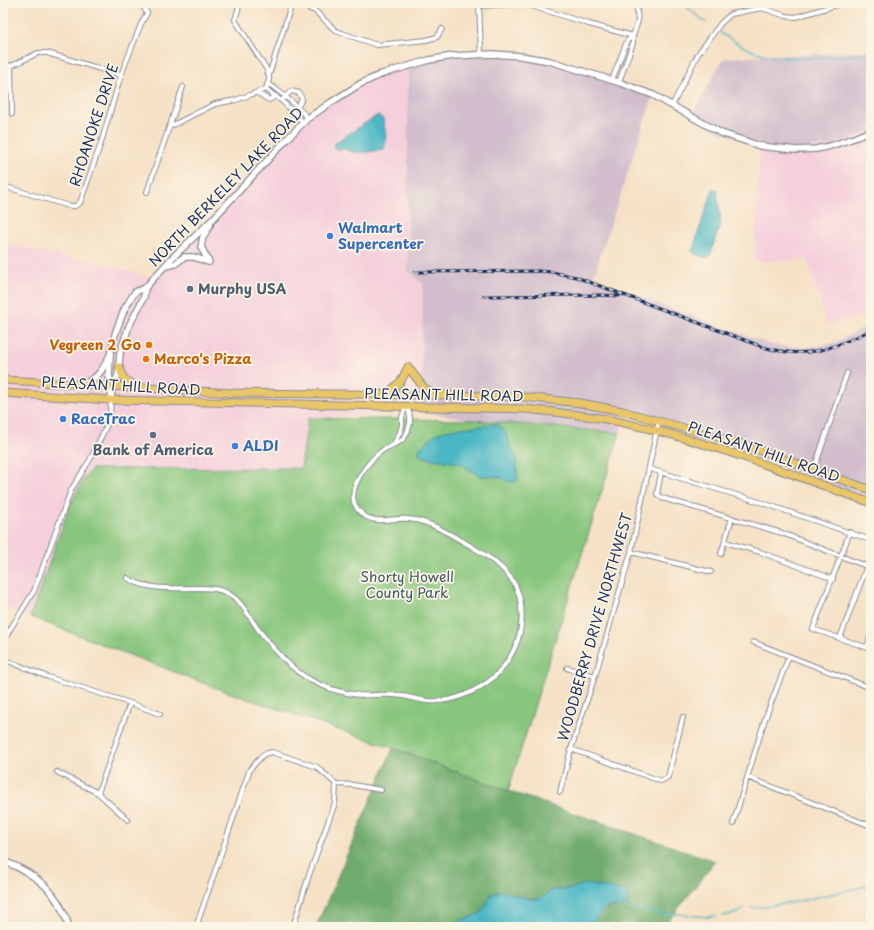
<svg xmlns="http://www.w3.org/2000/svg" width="874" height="930" font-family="'Playpen Sans',sans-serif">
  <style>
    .built { fill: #f5cfdb }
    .industrial { fill: #d1bdcc }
    .green { fill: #88c67d; stroke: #527a6e }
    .forest { fill: #6eab6c; stroke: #446d65 }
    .water { fill: #49b7c4; stroke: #327391 }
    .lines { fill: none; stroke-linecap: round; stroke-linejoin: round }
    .stream { stroke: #49b7c4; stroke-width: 1.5 }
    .minor-casing { stroke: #888892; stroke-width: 6 }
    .tertiary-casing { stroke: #888892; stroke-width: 8 }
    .primary-casing { stroke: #888892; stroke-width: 9 }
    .trunk-casing { stroke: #888892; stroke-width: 9 }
    .minor { stroke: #fff; stroke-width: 4 }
    .tertiary { stroke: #fff; stroke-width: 5.5 }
    .primary { stroke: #e9c769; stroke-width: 7 }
    .trunk { stroke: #e9c769; stroke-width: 7 }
    .rail-casing { stroke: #1b2f5e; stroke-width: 3 }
    .rail { stroke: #fcf5e5; stroke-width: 1.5; stroke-dasharray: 4.5; stroke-linecap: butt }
    .shop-dot { fill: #3f7fe0; stroke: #fcf5e5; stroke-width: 1.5 }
    .service-dot { fill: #5c6f8a; stroke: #fcf5e5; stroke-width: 1.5 }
    .food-dot { fill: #e8710a; stroke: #fcf5e5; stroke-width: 1.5 }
    .labels { text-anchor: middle; stroke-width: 3.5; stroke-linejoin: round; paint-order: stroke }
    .street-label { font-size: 14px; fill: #1b2f5e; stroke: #fcf5e5 }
    .shop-label { font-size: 14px; font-weight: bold; fill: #366cbe; stroke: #fcf5e5; text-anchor: start }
    .service-label { font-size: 14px; font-weight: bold; fill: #4e5e75; stroke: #fcf5e5; text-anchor: start }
    .food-label { font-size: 14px; font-weight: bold; fill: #c56008; stroke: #fcf5e5; text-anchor: end }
    .park-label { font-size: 14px; fill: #3c5c67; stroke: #fcf5e5 }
  </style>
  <rect width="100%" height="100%" fill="#fcf5e5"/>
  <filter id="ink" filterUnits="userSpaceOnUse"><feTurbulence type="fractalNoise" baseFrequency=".025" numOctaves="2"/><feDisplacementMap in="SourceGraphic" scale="8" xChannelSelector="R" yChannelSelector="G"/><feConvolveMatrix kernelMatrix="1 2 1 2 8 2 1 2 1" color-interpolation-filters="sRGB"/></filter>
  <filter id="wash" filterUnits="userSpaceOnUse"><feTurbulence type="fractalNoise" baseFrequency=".012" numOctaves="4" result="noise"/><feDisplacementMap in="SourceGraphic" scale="16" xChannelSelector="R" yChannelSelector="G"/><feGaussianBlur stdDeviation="0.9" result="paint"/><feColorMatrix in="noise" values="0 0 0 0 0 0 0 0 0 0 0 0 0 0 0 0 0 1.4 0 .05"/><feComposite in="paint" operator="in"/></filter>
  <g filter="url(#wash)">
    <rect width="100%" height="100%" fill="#f5e1c5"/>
    <path class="built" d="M 408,65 L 408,272 L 423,283 L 421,412 L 308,418 L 301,468 L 92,469 L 70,505 L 30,617 L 3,606 L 3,244 L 94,262 L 154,278 L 307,119 L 360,84 Z
      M 871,131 L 871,313 L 827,324 L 807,260 L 754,261 L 760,146 Z"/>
    <path class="industrial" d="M 871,50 L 871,131 L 830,146 L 779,149 L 721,133 L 691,116 L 724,58 L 841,53 Z
      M 462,51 L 558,63 L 653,95 L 593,278 L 680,312 L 772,345 L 804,348 L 834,343 L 871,324 L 871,498 L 727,449 L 651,421 L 624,414 L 620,433 L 473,420 L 421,412 L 423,283 L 408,272 L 408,65 Z"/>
    <path class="green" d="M 308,418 L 473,420 L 620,433 L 508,791 L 393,748 L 227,692 L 30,617 L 70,505 L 83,480 L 92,469 L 301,468 Z"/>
    <path class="forest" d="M 393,748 L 508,791 L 715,861 L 664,927 L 581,927 C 585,925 589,924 593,922 C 604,915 602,906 617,907 L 617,889 L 598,887 L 589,884 L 580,885 L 571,889 L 552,890 L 540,899 L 530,899 L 521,896 L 492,894 C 489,900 485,909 480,913 C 472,920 448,927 438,925 L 434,927 L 316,927 Z"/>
    <path class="water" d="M 378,115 L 383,119 L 386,136 L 384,149 C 371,152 361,154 348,151 L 346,149 L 335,149 L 334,146 L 336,142 Z
      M 713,189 L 717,190 L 721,222 L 710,256 L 707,258 L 695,254 L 692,251 Z
      M 498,424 L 506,433 L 511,449 L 516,457 L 518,480 L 515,482 L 507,481 L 500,477 L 480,476 L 459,463 L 432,459 L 421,456 L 419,454 L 419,451 L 421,447 L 435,434 L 451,429 Z
      M 589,884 C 598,887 621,888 625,893 C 627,895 627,897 628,900 L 627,904 L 617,907 L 610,906 L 604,909 L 593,922 L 581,927 L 434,927 L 438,925 L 443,926 L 453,924 L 481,913 L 492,894 L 500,891 L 530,899 L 540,899 L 552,890 L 571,889 L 580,885 Z"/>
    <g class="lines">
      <path class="stream" d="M 680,3 L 687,7 L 706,23
        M 720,33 C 731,39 742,47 753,51 C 783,63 835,56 867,54 L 871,52
        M 620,906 L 666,915 L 677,914 L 708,917 L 716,916
        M 751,908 L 764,907 L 800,901 L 871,885
        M 722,916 L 738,913 L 744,908"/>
    </g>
  </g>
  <g filter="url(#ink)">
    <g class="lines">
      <defs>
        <path id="minor" d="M 240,3 L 235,20 L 267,70 L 268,74
          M 296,3 L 315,11 L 336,31 L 377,45 L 426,40 L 437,37 L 442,29
          M 479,3 L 481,54
          M 480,6 L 514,4 L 528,5 L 589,24 L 633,36
          M 3,64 L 11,66 L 38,53 L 47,53 L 121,75
          M 11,66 L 12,114
          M 612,80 L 627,41 L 633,36
          M 619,82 L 633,43 L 633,36 L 638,21 L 636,3
          M 267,84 L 272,86 L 292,102 L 308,118
          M 266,89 L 269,80 L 269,75 L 292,3
          M 266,89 L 283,102 L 303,122
          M 257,93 L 269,100 L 276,96
          M 284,98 L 291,91 L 299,93 L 302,99 L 297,108
          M 672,106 L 698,54 L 721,23 L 731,14 L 762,8 L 786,16 L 796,17 L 843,3
          M 169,127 L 215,104 L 236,100 L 266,89
          M 3,186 L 69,206 L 75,206 L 80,203 L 101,143 L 121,75 L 141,24 L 147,13 L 141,3
          M 147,192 L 183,87
          M 394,444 L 400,432 L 402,425 L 402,417 L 406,406
          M 650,469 L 763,503 L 871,540
          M 814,469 L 847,373
          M 661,473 L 657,494 L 662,498 L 782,533 L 871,568
          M 850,532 L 813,629 L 871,649
          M 725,542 L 760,552 L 833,579
          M 631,552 L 711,572
          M 721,554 L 732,518
          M 127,578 C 148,591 173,588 196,588 C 207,588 219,588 229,594 C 242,601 249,617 258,629 C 268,642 279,655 291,666 C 310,683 334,692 359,695 C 370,696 381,694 392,695 C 405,695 417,700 429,701 C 452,703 478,691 494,677 C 508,664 519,644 521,626 C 526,582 503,565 469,545 C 458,539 447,532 436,527 C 428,523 418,520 408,519 C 392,517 374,526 361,513 C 358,510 355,506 354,502 C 349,485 370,459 383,450 C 389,446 396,445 402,440 C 407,436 411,424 410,418 C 410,414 408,409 407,406
          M 840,638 L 867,566
          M 753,642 L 871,688
          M 3,645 L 9,631 L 34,591 L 71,490 L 91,458 L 105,429 L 110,417 L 111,400
          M 867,647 L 871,635
          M 3,659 L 48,677 L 130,703 L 160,714
          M 567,668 L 595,676
          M 571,749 L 661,781 L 668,777 L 683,717
          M 57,772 L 98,793 L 128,820
          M 747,777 L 871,826
          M 336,784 L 353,785 L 381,790
          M 560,792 L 571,749 L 595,676 L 631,552 L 659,420
          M 98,793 L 130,703
          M 733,824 L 765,719 L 789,656
          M 196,927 L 250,769 L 264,754 L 272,752 L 317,767 L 336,784 L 335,803 L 309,875 L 293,927"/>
        <path id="tertiary" d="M 209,262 L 201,247 L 203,237 L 210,225
          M 165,266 L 175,264 L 184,257 L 194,257 L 208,262
          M 83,384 C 98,378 102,371 109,357
          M 112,386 L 118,376 L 120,353 L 129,326 L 144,297 L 145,288
          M 111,400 L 112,386 L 109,376 L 110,355 L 116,331 L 125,308 L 135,292 L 145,288 L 170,260 L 212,220 L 286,140 L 307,119 L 330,103 L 360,84 L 382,74 L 429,60 L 453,56 L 491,54 L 521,56 L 550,61 L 621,83 L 653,95 L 721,133 L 760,146 L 796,150 L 816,149 L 830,146 L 854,138 L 871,131
          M 3,861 C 37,874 58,891 69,927"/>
        <path id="primary" d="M 387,394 L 401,381 L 408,367 L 424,388 L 435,395"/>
        <path id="trunk" d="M 119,367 L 124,379 L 135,386
          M 3,380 L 234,393 L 447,395 L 524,397 L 580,403 L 622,411 L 739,443 L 871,490
          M 3,393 L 111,400 L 524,409 C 556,412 588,415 620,422 C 706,440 788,473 871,503"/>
      </defs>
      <use href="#minor" class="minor-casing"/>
      <use href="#tertiary" class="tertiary-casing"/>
      <use href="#primary" class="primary-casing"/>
      <use href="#trunk" class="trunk-casing"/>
      <use href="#minor" class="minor"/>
      <use href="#tertiary" class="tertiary"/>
      <use href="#primary" class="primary"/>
      <use href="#trunk" class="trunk"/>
      <defs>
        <path id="rail" d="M 415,272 L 539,271 L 552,272 L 576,277 L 763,347 C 807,360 832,349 871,330
          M 484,296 L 601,295 L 619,296"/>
      </defs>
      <use href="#rail" class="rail-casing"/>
      <use href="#rail" class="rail"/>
    </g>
  </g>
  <g class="shop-dot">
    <circle cx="330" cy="236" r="4"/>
    <circle cx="63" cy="419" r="4"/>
    <circle cx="235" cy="446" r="4"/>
  </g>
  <g class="service-dot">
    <circle cx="190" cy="289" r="4"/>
    <circle cx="153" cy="435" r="4"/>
  </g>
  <g class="food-dot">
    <circle cx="149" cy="345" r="4"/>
    <circle cx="146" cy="359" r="4"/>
  </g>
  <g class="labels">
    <g class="street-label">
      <text transform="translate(94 125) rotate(-72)" y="5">RHOANOKE DRIVE</text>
      <text transform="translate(226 187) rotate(-46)" y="5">NORTH BERKELEY LAKE ROAD</text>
      <text transform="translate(121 386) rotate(3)" y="5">PLEASANT HILL ROAD</text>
      <text transform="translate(444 395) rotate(1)" y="5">PLEASANT HILL ROAD</text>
      <text transform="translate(764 452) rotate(19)" y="5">PLEASANT HILL ROAD</text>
      <text transform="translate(595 627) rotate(-74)" y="5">WOODBERRY DRIVE NORTHWEST</text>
    </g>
    <g class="shop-label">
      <text x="338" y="233">Walmart<tspan x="338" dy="16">Supercenter</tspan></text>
      <text x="71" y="424">RaceTrac</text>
      <text x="243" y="451">ALDI</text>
    </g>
    <g class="service-label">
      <text x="198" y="294">Murphy USA</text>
      <text x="153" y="455" text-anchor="middle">Bank of America</text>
    </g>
    <g class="food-label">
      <text x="141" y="350">Vegreen 2 Go</text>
      <text x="154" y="364" text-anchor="start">Marco's Pizza</text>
    </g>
    <g class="park-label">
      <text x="407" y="582">Shorty Howell<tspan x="407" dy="16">County Park</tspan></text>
    </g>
  </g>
  <rect width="874" height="930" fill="none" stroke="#fcf5e5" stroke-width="16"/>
</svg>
